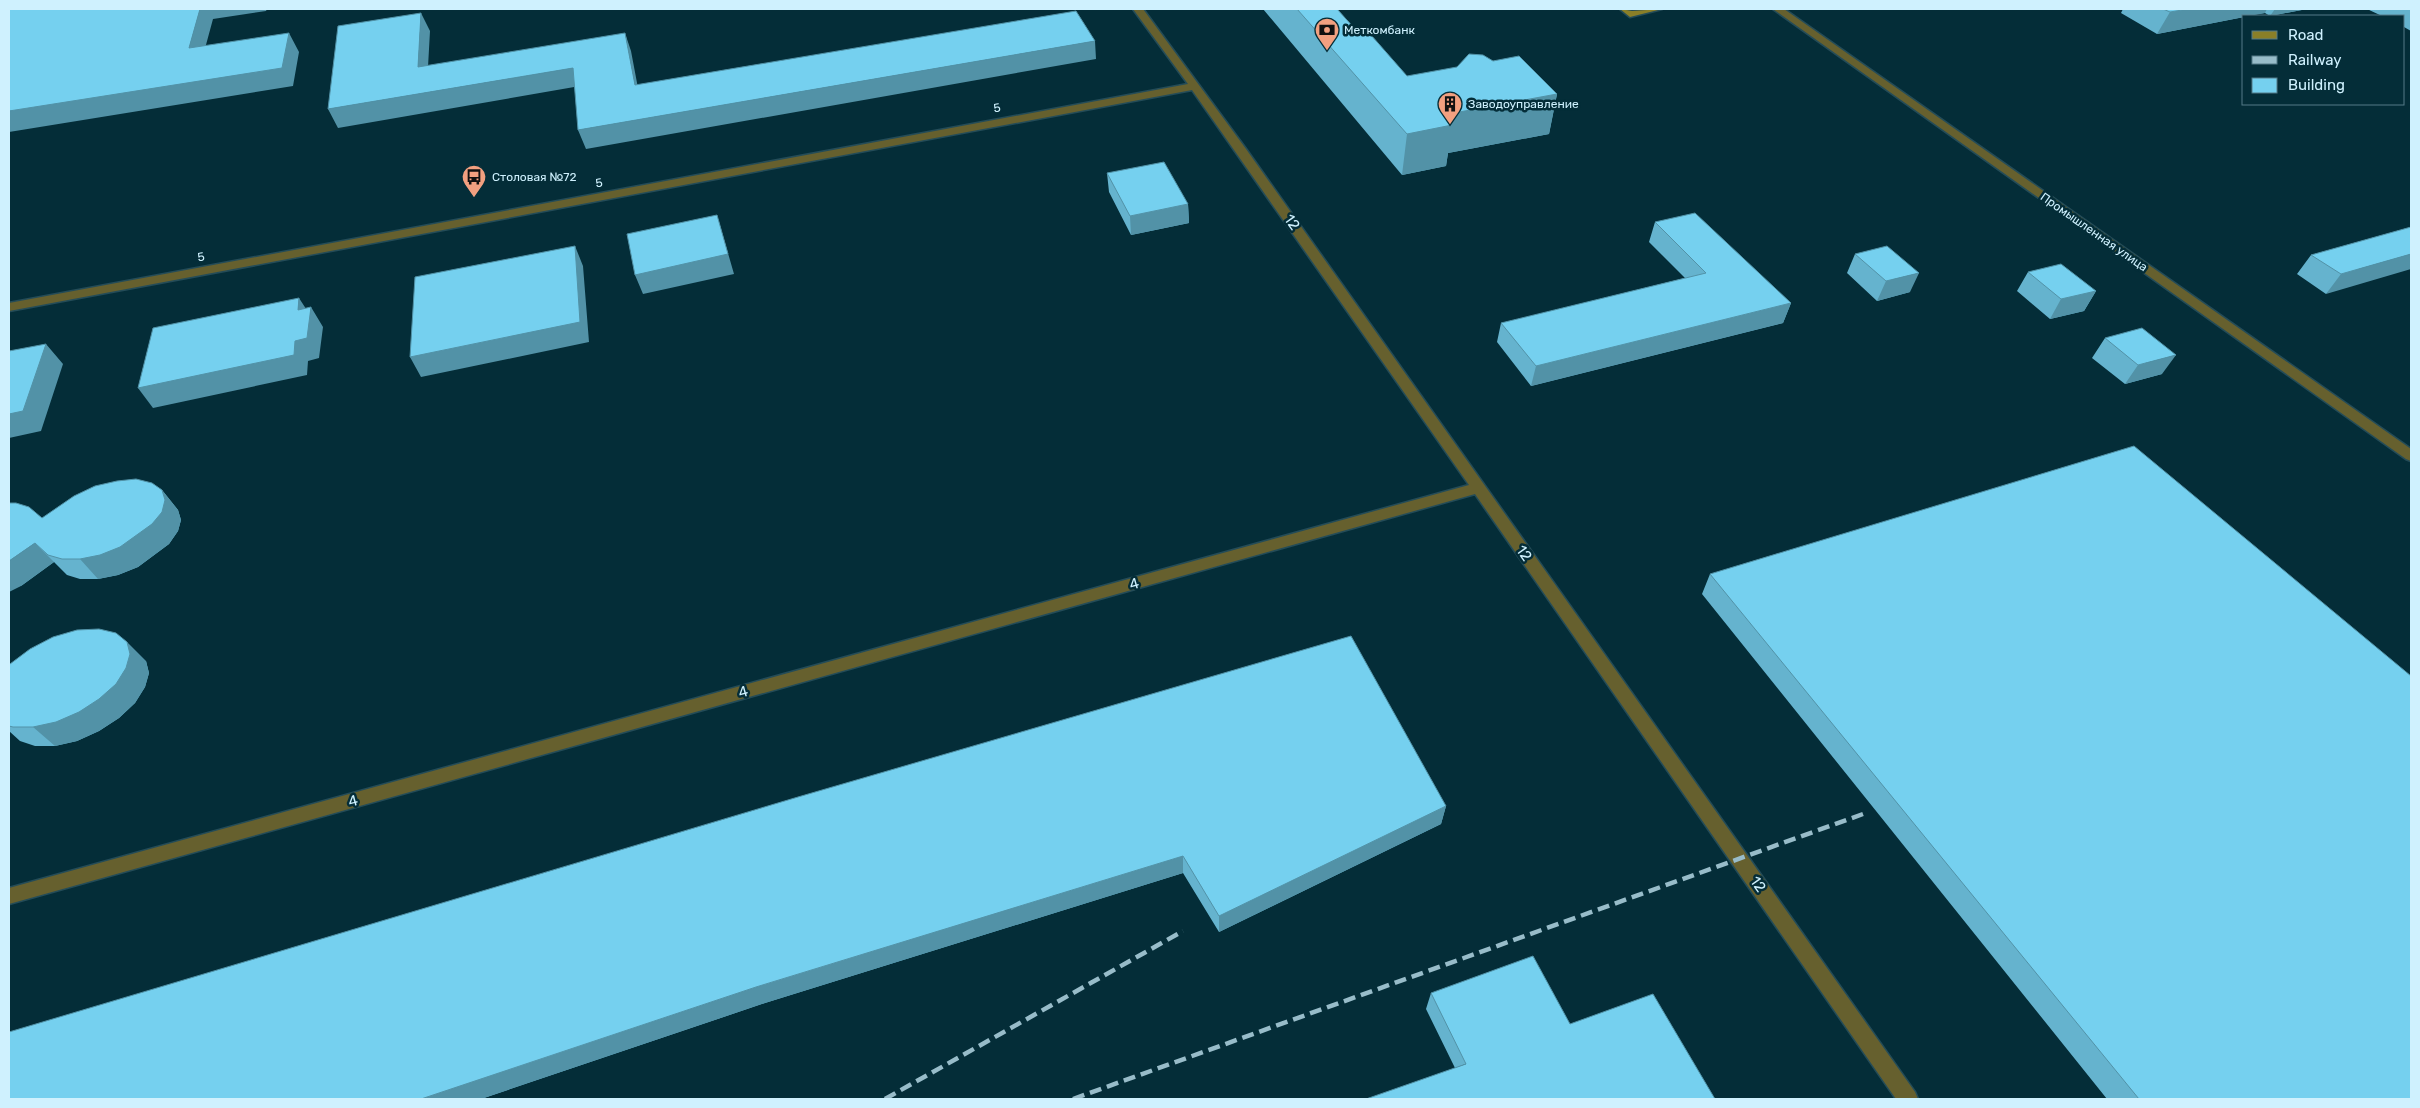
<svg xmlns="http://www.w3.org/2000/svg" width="2420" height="1108" font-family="Rubik,sans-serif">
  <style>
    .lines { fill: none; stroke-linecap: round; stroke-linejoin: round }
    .street-casing { stroke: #244c58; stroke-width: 3 }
    .secondary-casing { stroke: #244c58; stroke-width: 3 }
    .street { fill: #66602e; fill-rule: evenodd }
    .secondary { fill: #8a7f28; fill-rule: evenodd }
    .rail { stroke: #98bcc9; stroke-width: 4.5; stroke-dasharray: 12 6; stroke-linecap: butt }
    .wall { fill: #65b3ce }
    .shaded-wall { fill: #5292a7 }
    .building { fill: #75d0ef; stroke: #5292a7 }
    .labels { text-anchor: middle; stroke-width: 5; stroke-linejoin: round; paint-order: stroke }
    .far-poi-label { font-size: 12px; fill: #cff1fe; stroke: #042d38; text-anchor: start }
    .far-street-label { font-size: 12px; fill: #cff1fe; stroke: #042d38 }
    .street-label { font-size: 15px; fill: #cff1fe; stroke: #042d38 }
  </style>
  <rect width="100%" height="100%" fill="#042d38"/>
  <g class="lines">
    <defs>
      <path id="street" d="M 1133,9 L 1143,9 L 1246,149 L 1915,1092 L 1918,1099 L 1896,1099 L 1475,494 L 9,904 L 9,888 L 1469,485 L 1192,90 L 9,311 L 9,303 L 1188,84 Z
        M 1773,9 L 1784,9 L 2411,449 L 2411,461 L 2406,459 Z"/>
      <path id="secondary" d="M 1620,9 L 1632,11 L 1662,9 L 1630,17 Z"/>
    </defs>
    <use href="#street" class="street-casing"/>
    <use href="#secondary" class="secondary-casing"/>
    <use href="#street" class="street"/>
    <use href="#secondary" class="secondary"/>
    <path class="rail" d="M 885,1099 L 1183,931
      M 1073,1099 L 1863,814"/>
  </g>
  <path class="wall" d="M 1263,9 L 1337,9 L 1355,29 L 1407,76 L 1557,94 L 1549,134 L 1448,153 L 1446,166 L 1402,175 Z
    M 2123,9 L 2307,9 L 2270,16 L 2265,13 L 2244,16 L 2244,17 L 2157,34 L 2121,13 Z
    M 2367,9 L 2411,9 L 2411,31 L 2404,27 L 2404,16 L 2382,16 Z
    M 1107,173 L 1188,204 L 1189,223 L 1131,235 L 1109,192 Z
    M 1655,222 L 1791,303 L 1783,323 L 1531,386 L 1497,342 L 1501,323 L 1685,278 L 1649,242 Z
    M 2411,227 L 2326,294 L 2297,274 L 2311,255 Z
    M 1855,254 L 1910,292 L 1877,301 L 1847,273 Z
    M 2028,272 L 2096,291 L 2084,311 L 2050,319 L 2017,291 Z
    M 2105,338 L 2162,374 L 2125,384 L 2092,358 Z
    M 162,490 L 178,510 L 181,520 L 178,531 L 169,544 L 138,567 L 118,575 L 98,579 L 80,579 L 67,575 L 54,562 L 21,586 L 42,518 Z
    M 1710,574 L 2411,1099 L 2107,1099 L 1702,594 Z
    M 146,661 L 149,673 L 145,687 L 135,703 L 119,718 L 99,731 L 77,741 L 55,746 L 35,746 L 20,741 L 9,731 L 9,665 Z
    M 1446,806 L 1441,824 L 1219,932 L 1183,873 L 765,1003 L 481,1099 L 9,1099 L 9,1032 Z
    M 1431,993 L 1570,1024 L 1455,1068 L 1426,1009 Z"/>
  <path class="shaded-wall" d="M 200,9 L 267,9 L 266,11 L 213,19 L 200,67 L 189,48 Z
    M 2188,9 L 2267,9 L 2265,13 L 2249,16 L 2244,16 L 2244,17 L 2157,34 L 2170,12 Z
    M 2275,9 L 2307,9 L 2270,16 Z
    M 421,13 L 430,31 L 427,85 L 418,67 Z
    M 289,33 L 299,52 L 293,86 L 9,132 L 9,111 Z
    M 625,33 L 631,51 L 641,104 L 635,85 Z
    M 1095,41 L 1096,59 L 586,149 L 578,130 Z
    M 573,68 L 580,86 L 338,128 L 328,109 Z
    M 1557,94 L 1549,134 L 1448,153 L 1446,166 L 1402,175 L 1407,134 L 1443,115 Z
    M 1188,204 L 1189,223 L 1131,235 L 1130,216 Z
    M 717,215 L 734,274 L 643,294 L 635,275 Z
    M 575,246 L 583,266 L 589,342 L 421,377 L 410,357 Z
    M 2411,254 L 2411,269 L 2326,294 L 2341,274 Z
    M 1919,273 L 1910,292 L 1877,301 L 1886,281 Z
    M 2096,291 L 2084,311 L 2050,319 L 2061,299 Z
    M 299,298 L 310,315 L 311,307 L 323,327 L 319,358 L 308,361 L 307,375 L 153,408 L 138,388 L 298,310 Z
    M 1791,303 L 1783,323 L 1531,386 L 1536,366 Z
    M 46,344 L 63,364 L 41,431 L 9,438 L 9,414 Z
    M 2176,355 L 2162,374 L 2125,384 L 2138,365 Z
    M 162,490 L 178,510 L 181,520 L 178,531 L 169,544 L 138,567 L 118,575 L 98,579 L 80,559 Z
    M 35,543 L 54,562 L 21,586 L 9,592 L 9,561 Z
    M 127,642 L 146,661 L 149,673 L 145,687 L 135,703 L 119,718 L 99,731 L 77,741 L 55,746 L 33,727 Z
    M 1446,806 L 1441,824 L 1219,932 L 1219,916 Z
    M 1183,856 L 1183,873 L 765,1003 L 481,1099 L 421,1099 L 756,987 Z"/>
  <path class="building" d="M 9,9 L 200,9 L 189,48 L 289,33 L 282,68 L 9,111 Z
    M 1297,9 L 1337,9 L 1355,29 L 1364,27 L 1407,76 L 1457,67 L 1469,54 L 1483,55 L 1493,61 L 1519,56 L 1557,94 L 1443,115 L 1452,125 L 1407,134 Z
    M 2163,9 L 2188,9 L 2170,12 Z
    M 1076,11 L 1095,41 L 578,130 L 573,68 L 328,109 L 338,26 L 421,13 L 418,67 L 625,33 L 635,85 Z
    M 1164,162 L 1188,204 L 1130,216 L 1107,173 Z
    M 1695,213 L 1791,303 L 1536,366 L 1501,323 L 1706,273 L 1655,222 Z
    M 717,215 L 728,254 L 635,275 L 627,234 Z
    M 2411,227 L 2411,254 L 2341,274 L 2311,255 Z
    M 575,246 L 580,322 L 410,357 L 415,277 Z
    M 1887,246 L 1919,273 L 1886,281 L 1855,254 Z
    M 2061,264 L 2096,291 L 2061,299 L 2028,272 Z
    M 299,298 L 298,310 L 311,307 L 307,338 L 295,341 L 294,355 L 138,388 L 153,328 Z
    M 2142,328 L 2176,355 L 2138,365 L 2105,338 Z
    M 46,344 L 23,411 L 9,414 L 9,351 Z
    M 2134,446 L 2411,676 L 2411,1099 L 2139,1099 L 1710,574 Z
    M 136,479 L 152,483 L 162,490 L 165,500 L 162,512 L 152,524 L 120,547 L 100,555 L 80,559 L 62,559 L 48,555 L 35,543 L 9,561 L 9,503 L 16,503 L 29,507 L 42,518 L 74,496 L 95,486 L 117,481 Z
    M 99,629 L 116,633 L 127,642 L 130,654 L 126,668 L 116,684 L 99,699 L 79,712 L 56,722 L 33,727 L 13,727 L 9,726 L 9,665 L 10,664 L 30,649 L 53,637 L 77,630 Z
    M 1351,636 L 1446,806 L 1219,916 L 1183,856 L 756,987 L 421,1099 L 9,1099 L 9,1032 L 798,797 Z
    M 1533,956 L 1570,1024 L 1653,994 L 1715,1099 L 1366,1099 L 1466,1064 L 1431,993 Z"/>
  <defs>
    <symbol id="bank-pin" viewBox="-11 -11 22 30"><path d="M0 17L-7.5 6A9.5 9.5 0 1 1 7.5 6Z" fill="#f2a080" stroke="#042d38"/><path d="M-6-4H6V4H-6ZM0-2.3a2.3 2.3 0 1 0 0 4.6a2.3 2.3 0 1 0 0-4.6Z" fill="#111"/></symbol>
    <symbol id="building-pin" viewBox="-11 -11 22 30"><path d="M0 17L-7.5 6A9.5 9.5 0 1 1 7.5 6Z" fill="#f2a080" stroke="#042d38"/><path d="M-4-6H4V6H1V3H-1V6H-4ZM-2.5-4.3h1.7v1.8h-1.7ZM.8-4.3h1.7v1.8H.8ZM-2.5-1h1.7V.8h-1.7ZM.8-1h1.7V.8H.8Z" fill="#111"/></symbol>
    <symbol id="bus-pin" viewBox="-11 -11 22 30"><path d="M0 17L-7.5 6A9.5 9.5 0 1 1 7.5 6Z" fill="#f2a080" stroke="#042d38"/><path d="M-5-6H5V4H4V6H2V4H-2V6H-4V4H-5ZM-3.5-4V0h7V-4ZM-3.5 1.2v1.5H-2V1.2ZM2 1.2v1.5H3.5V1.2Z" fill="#111"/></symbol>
  </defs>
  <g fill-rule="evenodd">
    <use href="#bank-pin" x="1313" y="16" width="28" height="38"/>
    <use href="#building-pin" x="1436" y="90" width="28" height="38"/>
    <use href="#bus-pin" x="460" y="163" width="28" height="38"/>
  </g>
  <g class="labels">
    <g class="far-poi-label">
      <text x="1344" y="34">Меткомбанк</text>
      <text x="1468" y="108">Заводоуправление</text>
      <text x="492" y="181">Столовая №72</text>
    </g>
    <g class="far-street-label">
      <text transform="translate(997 108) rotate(-11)" y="4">5</text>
      <text transform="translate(599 183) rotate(-11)" y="4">5</text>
      <text transform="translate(2094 232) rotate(35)" y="4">Промышленная улица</text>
      <text transform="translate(201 257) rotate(-11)" y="4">5</text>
    </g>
    <g class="street-label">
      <text transform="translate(1292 222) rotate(55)" y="5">12</text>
      <text transform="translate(1524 553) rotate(55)" y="5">12</text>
      <text transform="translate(1134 584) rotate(-16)" y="5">4</text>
      <text transform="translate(743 692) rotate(-16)" y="5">4</text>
      <text transform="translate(353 801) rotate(-15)" y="5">4</text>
      <text transform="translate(1758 884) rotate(55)" y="5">12</text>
    </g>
  </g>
  <rect width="2420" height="1108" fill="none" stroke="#cff1fe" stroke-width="20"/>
  <rect x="2242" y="15" width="162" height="90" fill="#042d38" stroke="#557b87"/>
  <rect x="2252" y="31" width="25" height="8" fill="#8a7f28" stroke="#557b87"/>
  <text x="2288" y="40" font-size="15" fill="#cff1fe">Road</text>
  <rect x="2252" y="56" width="25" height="8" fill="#98bcc9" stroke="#557b87"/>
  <text x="2288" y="65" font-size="15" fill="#cff1fe">Railway</text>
  <rect x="2252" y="78" width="25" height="15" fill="#75d0ef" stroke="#557b87"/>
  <text x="2288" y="90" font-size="15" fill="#cff1fe">Building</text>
</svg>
